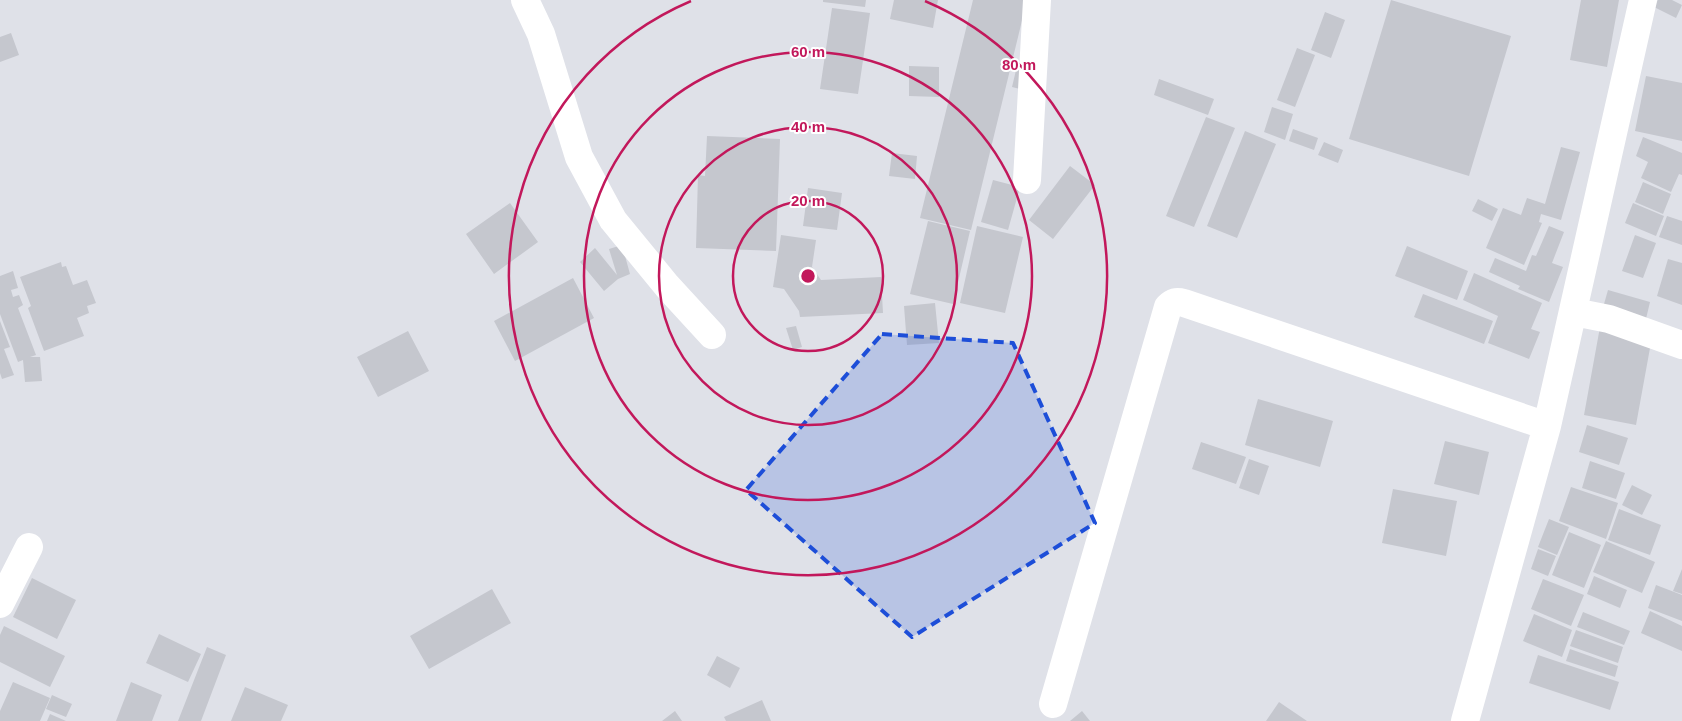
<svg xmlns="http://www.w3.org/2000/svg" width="1682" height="721" font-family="Arial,sans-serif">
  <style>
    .building { fill: #c5c7ce }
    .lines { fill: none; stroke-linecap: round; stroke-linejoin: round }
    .minor { stroke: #fff; stroke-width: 28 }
    .marked { fill: #1d4ed8; fill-opacity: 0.2; stroke: #1d4ed8; stroke-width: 4; stroke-dasharray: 10 6; stroke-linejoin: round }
    .ring { fill: none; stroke: #c2185b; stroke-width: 2.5 }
    .centre { fill: #c2185b; stroke: #fff; stroke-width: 2.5 }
    .ring-label { font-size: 15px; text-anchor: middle; font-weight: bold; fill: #c2185b; stroke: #fff; stroke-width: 4; stroke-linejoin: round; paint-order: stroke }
  </style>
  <rect width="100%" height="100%" fill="#dfe1e8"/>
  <path class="building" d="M 823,0 L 866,0 L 865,7 L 823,2 Z
    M 894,0 L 938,0 L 933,28 L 890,19 Z
    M 973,0 L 1027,0 L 971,230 L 920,218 Z
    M 1391,0 L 1511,36 L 1469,176 L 1349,139 Z
    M 1581,0 L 1619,0 L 1607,67 L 1570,60 Z
    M 1658,0 L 1672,0 L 1682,5 L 1676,18 L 1654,7 Z
    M 832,8 L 870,13 L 858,94 L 820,89 Z
    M 1325,12 L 1345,20 L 1331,58 L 1311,50 Z
    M 11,33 L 19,55 L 0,62 L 0,37 Z
    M 1297,48 L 1315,55 L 1295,107 L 1277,100 Z
    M 909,66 L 939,67 L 939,97 L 909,96 Z
    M 1017,66 L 1033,70 L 1028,91 L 1012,87 Z
    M 1646,76 L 1682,83 L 1682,141 L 1635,131 Z
    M 1159,79 L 1214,99 L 1208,115 L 1154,95 Z
    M 1272,107 L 1293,114 L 1285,140 L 1264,132 Z
    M 1206,117 L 1235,128 L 1194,227 L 1166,216 Z
    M 1293,129 L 1318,138 L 1314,150 L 1289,141 Z
    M 1245,131 L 1276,144 L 1237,238 L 1207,226 Z
    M 707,136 L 780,139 L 776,251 L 696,248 L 698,175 L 705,176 Z
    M 1643,137 L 1682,153 L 1682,175 L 1679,174 L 1671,192 L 1641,178 L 1648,162 L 1636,156 Z
    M 1324,142 L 1343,150 L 1338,163 L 1318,155 Z
    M 1561,147 L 1580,152 L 1561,220 L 1541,214 L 1539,222 L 1542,223 L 1524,265 L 1486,248 L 1503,208 L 1521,215 L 1527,198 L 1545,204 Z
    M 892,153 L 917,156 L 915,179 L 889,176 Z
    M 1070,166 L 1095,185 L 1053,239 L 1029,220 Z
    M 993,180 L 1020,187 L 1008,230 L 981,222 Z
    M 1643,182 L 1671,194 L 1663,214 L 1635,202 Z
    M 808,188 L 842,193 L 837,230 L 803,226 Z
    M 1478,199 L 1498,209 L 1492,221 L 1472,211 Z
    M 510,203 L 538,242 L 494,274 L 466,234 Z
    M 1633,203 L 1664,216 L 1656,236 L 1625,223 Z
    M 1667,216 L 1682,221 L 1682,245 L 1659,237 Z
    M 928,221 L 970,231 L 953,304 L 910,294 Z
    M 977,226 L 1023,237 L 1005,313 L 960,303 Z
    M 1549,226 L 1564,232 L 1552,263 L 1563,267 L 1549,302 L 1518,289 L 1520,286 L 1489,272 L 1495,258 L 1526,271 L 1532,255 L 1536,256 Z
    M 781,235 L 816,240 L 812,267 L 821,280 L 881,277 L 883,313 L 800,317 L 799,311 L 784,289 L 773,287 Z
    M 1635,235 L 1656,243 L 1643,278 L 1622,271 Z
    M 622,245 L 630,274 L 618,279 L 604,291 L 580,262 L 595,248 L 617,275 L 609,249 Z
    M 1407,246 L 1468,271 L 1457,300 L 1395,276 Z
    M 1668,259 L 1682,263 L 1682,305 L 1657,296 Z
    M 61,262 L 62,267 L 66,266 L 73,285 L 87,280 L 96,303 L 87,306 L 89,313 L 77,318 L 84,336 L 44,351 L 28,308 L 31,306 L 20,277 Z
    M 13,271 L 18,288 L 11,290 L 13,297 L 19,295 L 23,305 L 18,308 L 36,355 L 30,357 L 40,357 L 42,381 L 25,382 L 23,360 L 18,362 L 0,314 L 0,276 Z
    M 1474,273 L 1542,303 L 1531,329 L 1540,332 L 1529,359 L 1488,343 L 1498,316 L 1463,300 Z
    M 573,278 L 594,318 L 515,361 L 494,321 Z
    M 1608,290 L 1650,302 L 1645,323 L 1602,311 Z
    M 1423,294 L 1493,321 L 1484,344 L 1414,317 Z
    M 935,303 L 939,343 L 907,345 L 904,306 Z
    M 0,321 L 10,347 L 4,349 L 14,375 L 2,379 L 0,373 Z
    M 796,326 L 802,347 L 793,350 L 786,328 Z
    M 1600,327 L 1652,337 L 1636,425 L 1584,415 Z
    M 408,331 L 429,371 L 378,397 L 357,357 Z
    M 1258,399 L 1333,421 L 1320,467 L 1245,445 Z
    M 1587,425 L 1628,438 L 1619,465 L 1579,452 Z
    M 1445,441 L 1489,452 L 1479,495 L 1434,484 Z
    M 1201,442 L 1246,457 L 1236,484 L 1192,469 Z
    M 1249,459 L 1269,466 L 1259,495 L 1239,488 Z
    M 1590,461 L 1625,473 L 1616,499 L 1582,488 Z
    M 1632,485 L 1652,495 L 1642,515 L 1622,505 Z
    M 1571,487 L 1618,503 L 1606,539 L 1559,521 Z
    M 1393,489 L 1457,501 L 1446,556 L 1382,543 Z
    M 1619,509 L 1661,525 L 1650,555 L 1608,540 Z
    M 1549,519 L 1569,527 L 1557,555 L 1538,547 Z
    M 1569,532 L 1601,545 L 1584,588 L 1552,575 Z
    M 1606,541 L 1655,562 L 1642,593 L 1593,572 Z
    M 1538,549 L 1556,556 L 1548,576 L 1531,569 Z
    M 1682,569 L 1682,594 L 1673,591 Z
    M 1594,576 L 1627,590 L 1620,608 L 1587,594 Z
    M 32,578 L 76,600 L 57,639 L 13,617 Z
    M 1543,579 L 1584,595 L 1571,626 L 1531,609 Z
    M 1656,585 L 1682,595 L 1682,621 L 1648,608 Z
    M 492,589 L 511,623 L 429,669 L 410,636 Z
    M 1650,611 L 1682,626 L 1682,651 L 1641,633 Z
    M 1583,612 L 1630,631 L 1624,645 L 1577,627 Z
    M 1534,614 L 1572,630 L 1562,657 L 1523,641 Z
    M 4,626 L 65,656 L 50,687 L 0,662 L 0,635 Z
    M 1576,630 L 1623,647 L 1618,663 L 1570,646 Z
    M 159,634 L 201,654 L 188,682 L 146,663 Z
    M 207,647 L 226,655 L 201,721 L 178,721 Z
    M 1570,649 L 1618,666 L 1615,677 L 1566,661 Z
    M 1538,655 L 1619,682 L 1610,710 L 1529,683 Z
    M 717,656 L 740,668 L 730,688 L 707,675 Z
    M 13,682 L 50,698 L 40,721 L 0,721 L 0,711 Z
    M 131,682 L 162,695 L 152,721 L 116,721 Z
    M 245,687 L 288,705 L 281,721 L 231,721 Z
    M 52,695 L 72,704 L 66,717 L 46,709 Z
    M 762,700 L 771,721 L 726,721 L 724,717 Z
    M 1279,702 L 1307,721 L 1266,721 Z
    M 675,711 L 682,721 L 662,721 Z
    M 1082,711 L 1090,721 L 1070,721 Z
    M 50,714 L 66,721 L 47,721 Z"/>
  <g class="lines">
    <path class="minor" d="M 525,0 L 541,34 L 579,157 L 613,220 L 667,286 L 712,335
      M 1027,180 L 1037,0
      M 1574,312 L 1609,319 L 1682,345
      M 0,604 L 29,547
      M 1053,704 L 1168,307 C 1173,302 1176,301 1184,303 L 1547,426
      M 1465,721 L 1547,426 L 1643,0"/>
  </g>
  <path class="marked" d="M 882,334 L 1013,343 L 1095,523 L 912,637 L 746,490 Z"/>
  <g class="ring">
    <circle cx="808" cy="276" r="75"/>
    <circle cx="808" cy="276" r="149"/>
    <circle cx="808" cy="276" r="224"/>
    <path d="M925 1A299 299 0 1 1 691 1"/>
  </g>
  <circle cx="808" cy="276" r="8" class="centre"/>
  <g class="ring-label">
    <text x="808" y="57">60 m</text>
    <text x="1019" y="70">80 m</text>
    <text x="808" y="132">40 m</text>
    <text x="808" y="206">20 m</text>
  </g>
</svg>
